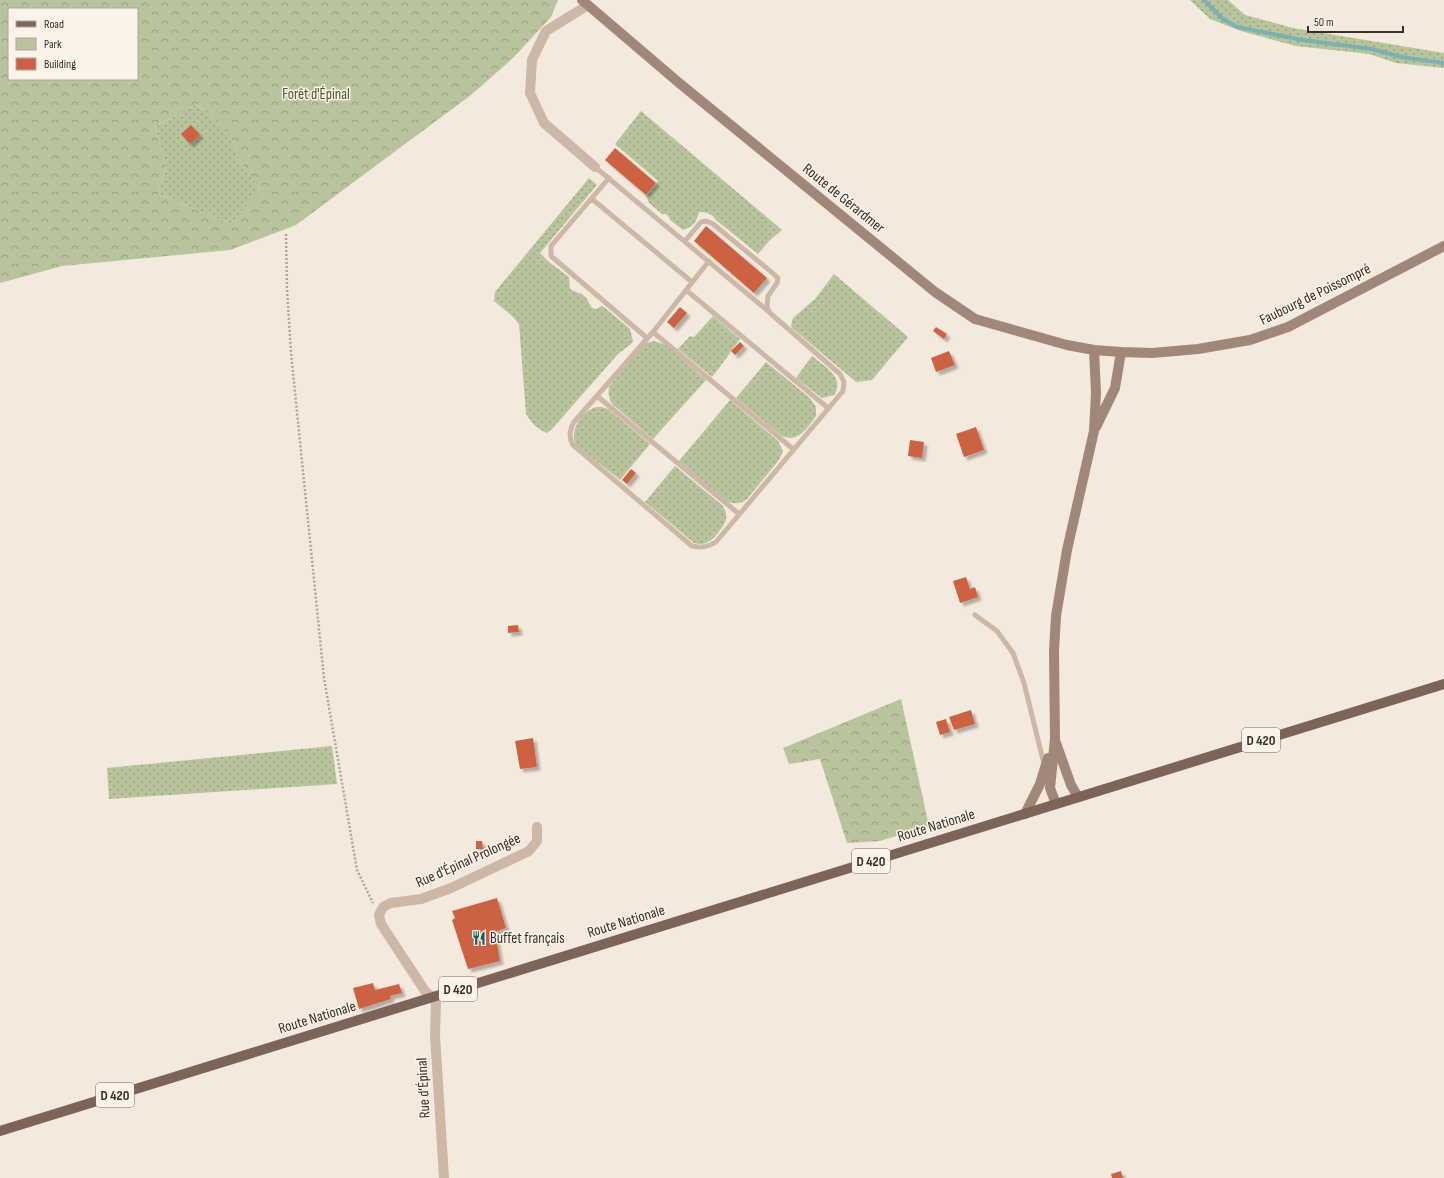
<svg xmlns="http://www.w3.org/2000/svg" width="1444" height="1178" font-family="'Sofia Sans Condensed',sans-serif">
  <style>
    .green { fill: url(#green-dots) }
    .forest { fill: url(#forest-crowns); fill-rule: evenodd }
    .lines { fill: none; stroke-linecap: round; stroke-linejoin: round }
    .stream { stroke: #7bb1b2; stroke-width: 4 }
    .building { fill: #cc6243; filter: url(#shadow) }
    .path { stroke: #b9a292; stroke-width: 2.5; stroke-dasharray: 2 2; stroke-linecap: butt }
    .lane { stroke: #cdb8a8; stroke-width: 5 }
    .street { stroke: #cdb8a8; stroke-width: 10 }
    .secondary { stroke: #a18779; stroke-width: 10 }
    .primary { stroke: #7c6459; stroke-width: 10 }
    .labels { text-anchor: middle; stroke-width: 3; stroke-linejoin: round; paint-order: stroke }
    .shield { fill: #fbf3ea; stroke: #736963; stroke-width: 1 }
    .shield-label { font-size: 14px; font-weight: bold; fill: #392e29 }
    .park-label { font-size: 15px; fill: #49592b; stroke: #fbf3ea }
    .street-label { font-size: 15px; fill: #392e29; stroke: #fbf3ea }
    .poi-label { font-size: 15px; fill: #392e29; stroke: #fbf3ea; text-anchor: start }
  </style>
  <defs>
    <pattern id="green-dots" width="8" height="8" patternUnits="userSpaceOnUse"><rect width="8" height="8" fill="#b7c49c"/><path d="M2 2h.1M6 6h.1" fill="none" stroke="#96a07f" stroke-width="1.8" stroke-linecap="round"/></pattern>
    <pattern id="forest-crowns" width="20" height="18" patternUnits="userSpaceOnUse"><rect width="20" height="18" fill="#b7c49c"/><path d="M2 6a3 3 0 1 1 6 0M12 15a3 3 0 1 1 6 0" fill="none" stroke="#96a07f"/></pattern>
    <filter id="shadow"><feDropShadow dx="3.5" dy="3.5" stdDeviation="1" flood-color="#0004"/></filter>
  </defs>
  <rect width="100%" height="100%" fill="#f4e9dd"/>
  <path class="green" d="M 1190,0 L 1228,0 L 1245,15 L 1293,28 L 1444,53 L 1444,68 L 1396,63 L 1369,54 L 1296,46 L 1241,31 L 1210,19 Z
    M 197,104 L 230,133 L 238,159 L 260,190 L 231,224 L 158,194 L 166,167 L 155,127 Z
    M 641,111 L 782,230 L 770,240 L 758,254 L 716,220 C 712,213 706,212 699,212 C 697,222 693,227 683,230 L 670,220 L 669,217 L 666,214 L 662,214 L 649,203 L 648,200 L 646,196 L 658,181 L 615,144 Z
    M 589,178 L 597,185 L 540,253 L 549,262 L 569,277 L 570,289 C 584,296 584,292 592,308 L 597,309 L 601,306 L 604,307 L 630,329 L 633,341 L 631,344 L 618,354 L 552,429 L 547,433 C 537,429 532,423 526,414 L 519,324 L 512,316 L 494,301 L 495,292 Z
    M 834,274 L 908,337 L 872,380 L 856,382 L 792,328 L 791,325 L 793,318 L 815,299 Z
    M 713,316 L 740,339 C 730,352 722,365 712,377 L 678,349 L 690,336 L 694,337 Z
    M 654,341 L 666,345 L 706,380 L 653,439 L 612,404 C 609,399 608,394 609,387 L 642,346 L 647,343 Z
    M 812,356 C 824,366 846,378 834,395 L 822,398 L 796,378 Z
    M 766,362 L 810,398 L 816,407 L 816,416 C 807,428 799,443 782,436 L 736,398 Z
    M 730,400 L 778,441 L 783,451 L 779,460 L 747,499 C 741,504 736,504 728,502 L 679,461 Z
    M 597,407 L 602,407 L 608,409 L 650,444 L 620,480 L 576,445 C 569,430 582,410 597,407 Z
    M 675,466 L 722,505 C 730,516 726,523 718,533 C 711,542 705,546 694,543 L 645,502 Z
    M 332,746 L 337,784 L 109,799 L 107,768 Z"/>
  <path class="forest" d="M 0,0 L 558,0 L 551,17 L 513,58 L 471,95 L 296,225 L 230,250 L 62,266 L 0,283 ZM 9,9 L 137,9 L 137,79 L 9,79 ZM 197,104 L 230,133 L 238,159 L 260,190 L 231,224 L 158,194 L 166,167 L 155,127 Z
    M 901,699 L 929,826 L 880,841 L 847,843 L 820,759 L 789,764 L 783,748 Z"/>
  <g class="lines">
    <path class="stream" d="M 1204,0 L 1223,19 L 1237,27 L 1302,40 L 1372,49 L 1401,57 L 1444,63"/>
  </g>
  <path class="building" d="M 191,125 L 200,135 L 190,144 L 181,134 Z
    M 615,148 L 656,183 L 646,195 L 605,160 Z
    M 706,226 L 767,278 L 754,293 L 694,241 Z
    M 680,307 L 687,313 L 674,328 L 667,322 Z
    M 936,327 L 947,334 L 944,339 L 933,331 Z
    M 740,342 L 744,346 L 735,355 L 731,351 Z
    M 949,351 L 955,365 L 936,372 L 931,358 Z
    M 976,427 L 984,450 L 964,457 L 956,434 Z
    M 910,440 L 924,442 L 922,458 L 908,456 Z
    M 631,469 L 636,473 L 627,484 L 622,480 Z
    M 966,577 L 970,589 L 975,587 L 978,597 L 960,603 L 953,581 Z
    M 518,625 L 519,632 L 508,633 L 508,626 Z
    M 971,710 L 975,724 L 954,730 L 949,717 Z
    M 946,719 L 950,732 L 940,735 L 936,722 Z
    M 533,738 L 537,767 L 520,769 L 515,741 Z
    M 476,841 L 482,841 L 483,849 L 476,849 Z
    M 497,898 L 506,928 L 495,932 L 500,961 L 468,969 L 452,920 L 455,918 L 452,911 Z
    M 373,983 L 375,990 L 399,984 L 402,993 L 390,996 L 391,999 L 359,1009 L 353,988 Z
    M 1121,1171 L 1123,1178 L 1112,1178 L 1111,1174 Z"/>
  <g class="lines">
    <path class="path" d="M 286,234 L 287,289 L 291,353 L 324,678 L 357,870 L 373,903"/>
    <path class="lane" d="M 595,167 L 768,311
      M 609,178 L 551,246 L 551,256 L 647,338
      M 592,199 L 692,282
      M 685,241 L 701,222 L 706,221 L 713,224 L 769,270 L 778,278 L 777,283 L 768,296 L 767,307 L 770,313 L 840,374 L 844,382 L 843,391 L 716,542 C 708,547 702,548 692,546 L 573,445 C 568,437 570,429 574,422 L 653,332 L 709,261
      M 686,290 L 828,408
      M 653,332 L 793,449
      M 597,396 L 739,514
      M 975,615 L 997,631 L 1013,653 L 1024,683 L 1044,764"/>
    <path class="street" d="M 588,5 L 546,31 L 532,60 L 530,93 L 544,123 L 595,167
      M 444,1178 L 435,1035 L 436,1003 L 432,997 L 425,991 L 381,924 L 379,915 L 383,907 L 391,903 L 421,899 L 451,888 L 529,851 L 537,841 L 537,827"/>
    <path class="secondary" d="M 582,0 L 678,82 L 935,292 L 975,319 L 1067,345 L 1094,350 L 1121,352 L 1152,353 L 1198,349 L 1250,340 L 1288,327 L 1444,246
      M 1096,427 L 1115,388 L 1121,352
      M 1056,743 L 1071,785 L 1078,797
      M 1056,804 L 1050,788 L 1055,739 L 1054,651 L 1056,616 L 1067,550 L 1094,431 L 1096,393 L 1094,350
      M 1025,814 L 1040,784 L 1048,758"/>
    <path class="primary" d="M 0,1131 L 1444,684"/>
  </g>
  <defs>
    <symbol id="restaurant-bare" viewBox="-9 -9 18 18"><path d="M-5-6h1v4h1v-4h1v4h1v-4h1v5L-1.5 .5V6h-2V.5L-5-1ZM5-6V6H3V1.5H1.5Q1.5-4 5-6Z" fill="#1c5a5d" stroke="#fbf3ea" stroke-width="2.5" paint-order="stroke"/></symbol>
  </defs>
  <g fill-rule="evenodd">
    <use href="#restaurant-bare" x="469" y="928" width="20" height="20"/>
  </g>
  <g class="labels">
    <g class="shield">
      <rect x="1242" y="728" width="38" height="24" rx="3"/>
      <rect x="852" y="849" width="38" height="24" rx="3"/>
      <rect x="439" y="977" width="38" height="24" rx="3"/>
      <rect x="96" y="1083" width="38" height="24" rx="3"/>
    </g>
    <g class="shield-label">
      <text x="1261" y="745">D 420</text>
      <text x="871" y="866">D 420</text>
      <text x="458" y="994">D 420</text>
      <text x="115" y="1100">D 420</text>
    </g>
    <g class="park-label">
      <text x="316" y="99">Forêt d'Épinal</text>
    </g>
    <g class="street-label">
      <text transform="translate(844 198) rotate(39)" y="5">Route de Gérardmer</text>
      <text transform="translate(1315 294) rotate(-26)" y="5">Faubourg de Poissompré</text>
      <text transform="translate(936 825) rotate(-17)" y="5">Route Nationale</text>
      <text transform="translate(468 860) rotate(-24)" y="5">Rue d'Épinal Prolongée</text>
      <text transform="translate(626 921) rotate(-17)" y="5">Route Nationale</text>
      <text transform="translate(317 1017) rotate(-17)" y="5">Route Nationale</text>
      <text transform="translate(423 1088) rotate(-93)" y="5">Rue d’Épinal</text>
    </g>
    <g class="poi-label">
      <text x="490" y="943">Buffet français</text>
    </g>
  </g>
  <rect x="8" y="8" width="130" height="72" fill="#fbf3ea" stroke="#ada49d"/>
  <rect x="16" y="21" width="20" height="6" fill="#7c6459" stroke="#ada49d"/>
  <text x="44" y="28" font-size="12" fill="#392e29">Road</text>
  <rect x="16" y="38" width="20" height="12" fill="#b7c49c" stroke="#ada49d"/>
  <text x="44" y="48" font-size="12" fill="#392e29">Park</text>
  <rect x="16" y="58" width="20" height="12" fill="#cc6243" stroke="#ada49d"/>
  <text x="44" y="68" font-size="12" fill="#392e29">Building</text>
  <path d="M1308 26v6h95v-6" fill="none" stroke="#392e29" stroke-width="2"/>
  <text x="1314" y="26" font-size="12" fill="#392e29" stroke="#fbf3ea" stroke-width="3" paint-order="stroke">50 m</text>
</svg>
